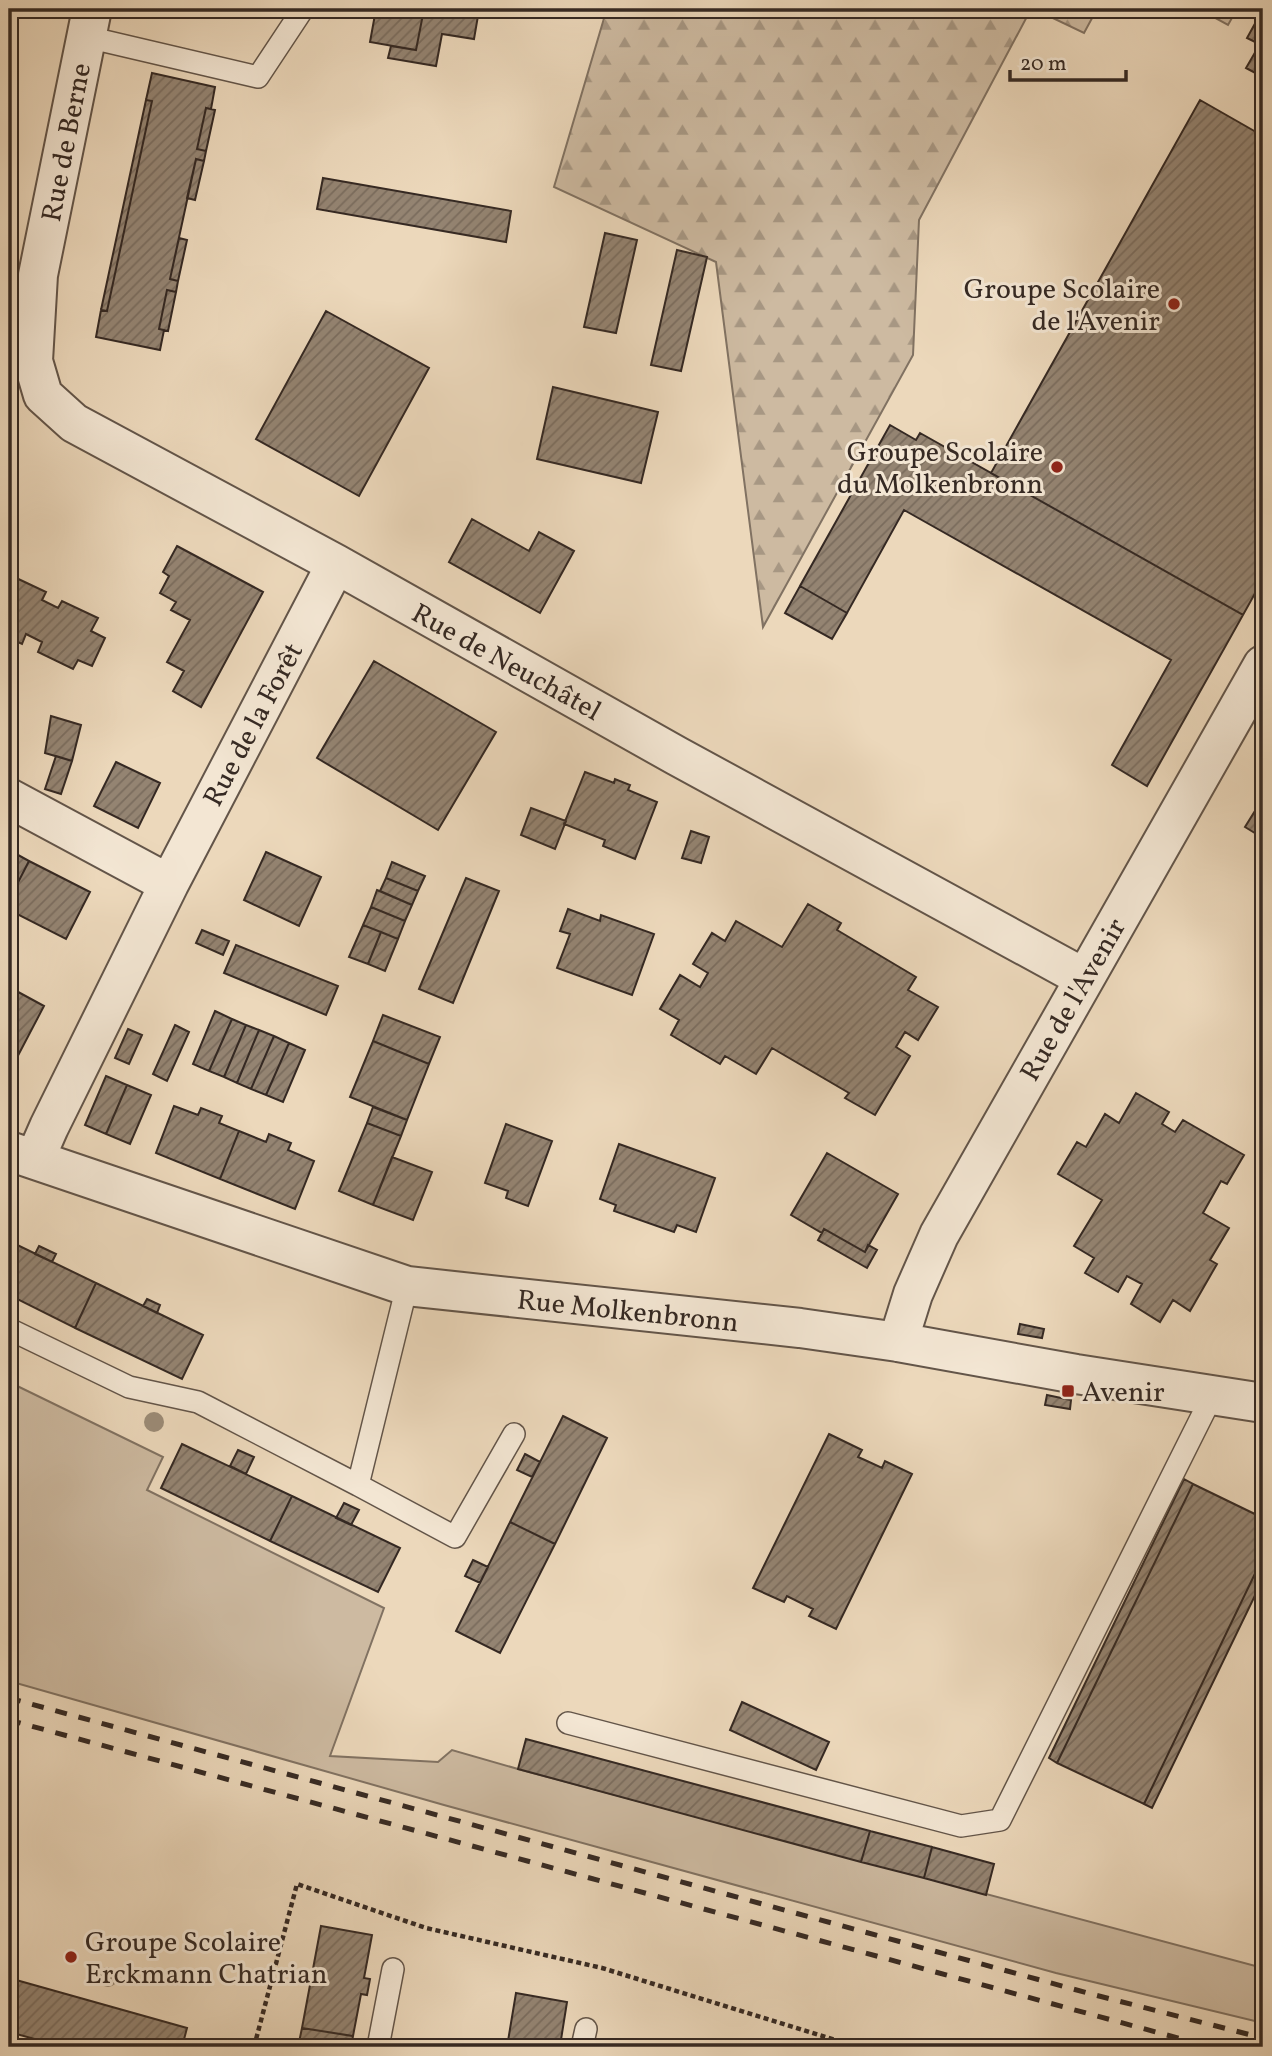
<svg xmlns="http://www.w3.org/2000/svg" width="1272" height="2056" font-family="Vollkorn,serif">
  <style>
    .green { fill: #cdbaa1; stroke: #817262; stroke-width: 2 }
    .forest { fill: url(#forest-firs); stroke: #817262; stroke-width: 2 }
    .building { fill: url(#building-hatch); stroke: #352923; stroke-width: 2 }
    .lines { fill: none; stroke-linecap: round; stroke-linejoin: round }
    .lane-casing { stroke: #635549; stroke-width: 24 }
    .street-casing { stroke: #635549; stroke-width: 42 }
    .path { stroke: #352923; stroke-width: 4.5; stroke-dasharray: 5 3.5; stroke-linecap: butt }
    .lane { stroke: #f3e6d3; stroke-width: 21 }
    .street { stroke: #f3e6d3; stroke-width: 38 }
    .rail { stroke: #352923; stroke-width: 5; stroke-dasharray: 12 12; stroke-linecap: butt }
    .tree { fill: #9c8c78 }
    .poi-dot { fill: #8f2418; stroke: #f3e6d3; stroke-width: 2.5 }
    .labels { text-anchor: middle; stroke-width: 6; stroke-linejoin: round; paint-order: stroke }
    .street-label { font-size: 28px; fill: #352923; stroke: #f3e6d3 }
    .poi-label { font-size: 28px; fill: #352923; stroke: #f3e6d3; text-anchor: end }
  </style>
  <defs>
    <pattern id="forest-firs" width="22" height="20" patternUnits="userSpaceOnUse" patternTransform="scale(1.75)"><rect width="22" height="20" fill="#cdbaa1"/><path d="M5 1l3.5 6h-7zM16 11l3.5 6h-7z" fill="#a79783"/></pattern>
    <pattern id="building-hatch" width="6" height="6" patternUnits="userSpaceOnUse" patternTransform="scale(1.75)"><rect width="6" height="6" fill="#948472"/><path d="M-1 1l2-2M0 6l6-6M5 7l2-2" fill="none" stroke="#7a6c5d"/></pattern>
  </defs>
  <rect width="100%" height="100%" fill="#ecd8bb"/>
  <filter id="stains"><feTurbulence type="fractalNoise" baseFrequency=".00286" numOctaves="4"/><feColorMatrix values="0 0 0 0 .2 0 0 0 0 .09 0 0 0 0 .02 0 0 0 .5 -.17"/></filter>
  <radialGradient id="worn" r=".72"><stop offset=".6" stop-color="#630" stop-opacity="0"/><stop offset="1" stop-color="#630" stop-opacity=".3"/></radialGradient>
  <path class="green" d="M 1199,9 L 1237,9 L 1228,25 Z
    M 9,1382 L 163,1457 L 147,1490 L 384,1608 L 330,1756 L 438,1762 L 452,1750 L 518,1769 L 1263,1968 L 1263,2023 L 1056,1973 L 444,1805 L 9,1681 Z"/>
  <path class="forest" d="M 576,9 L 1031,9 L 919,220 L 913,355 L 763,627 L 716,262 L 554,187 L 605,15 Z
    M 1034,9 L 1097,9 L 1084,33 Z"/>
  <path class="building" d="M 376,9 L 424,9 L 416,50 L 370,42 Z
    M 424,9 L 479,10 L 474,39 L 442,34 L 436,66 L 388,58 L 391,46 L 416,50 Z
    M 1263,9 L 1263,46 L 1247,38 Z
    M 1260,44 L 1263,46 L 1263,77 L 1246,68 Z
    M 152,73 L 215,87 L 211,109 L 206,108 L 197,149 L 206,151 L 204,161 L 196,159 L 170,279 L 178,281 L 176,292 L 167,290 L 159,329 L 164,330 L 160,350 L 96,337 L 101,310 L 107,311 L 152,101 L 146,100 Z
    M 146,100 L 152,101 L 107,311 L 101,310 Z
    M 1200,100 L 1263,136 L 1263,579 L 1243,615 L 991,473 Z
    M 206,108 L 215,110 L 206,151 L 197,149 Z
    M 196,159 L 204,161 L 195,200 L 187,198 Z
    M 323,178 L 511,211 L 506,242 L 317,209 Z
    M 605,233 L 637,240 L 616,333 L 584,327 Z
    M 179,238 L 187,240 L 178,281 L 170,279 Z
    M 677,250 L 707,257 L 681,371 L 651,365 Z
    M 167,290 L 176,292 L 168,331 L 159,329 Z
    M 326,311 L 429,368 L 359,496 L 256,439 Z
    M 553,387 L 658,412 L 641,483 L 537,459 Z
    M 890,425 L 916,440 L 920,433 L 1243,615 L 1147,786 L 1112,765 L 1171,660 L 904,510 L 847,613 L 800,586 Z
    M 472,519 L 529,551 L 539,532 L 574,551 L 540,613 L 449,562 Z
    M 177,546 L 263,592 L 201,707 L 173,691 L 184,671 L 167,662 L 190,620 L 171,610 L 176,602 L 160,593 L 169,576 L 163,572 Z
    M 12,576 L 46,592 L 42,600 L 58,608 L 62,601 L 98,618 L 91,631 L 105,638 L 92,666 L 78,660 L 73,669 L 38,652 L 42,642 L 26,634 L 22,644 L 9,638 L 9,583 Z
    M 800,586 L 847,613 L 832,639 L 785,613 Z
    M 374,661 L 496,732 L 438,830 L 317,758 Z
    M 51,716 L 81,725 L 72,761 L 45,753 Z
    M 56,756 L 72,761 L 61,794 L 45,789 Z
    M 116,762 L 160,783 L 138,828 L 94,806 Z
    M 585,772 L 614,783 L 615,779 L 630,785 L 628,790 L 657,802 L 635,859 L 603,846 L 605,840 L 564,824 Z
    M 1263,798 L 1263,838 L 1245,827 Z
    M 531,808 L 566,821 L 555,849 L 521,835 Z
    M 691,831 L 709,837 L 701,863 L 682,858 Z
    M 1263,839 L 1263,856 L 1256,851 Z
    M 9,850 L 29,861 L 9,900 Z
    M 266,852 L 321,877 L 299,926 L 244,900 Z
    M 29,861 L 90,892 L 66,939 L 9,910 L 9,900 Z
    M 392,862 L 425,876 L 418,891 L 386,878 Z
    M 386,878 L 418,891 L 412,905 L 380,891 Z
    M 466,878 L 499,891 L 453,1003 L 419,989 Z
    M 377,890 L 412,905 L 405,921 L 371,907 Z
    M 808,904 L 841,923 L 837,930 L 916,977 L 908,990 L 938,1007 L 918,1040 L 905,1032 L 896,1047 L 910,1056 L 875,1115 L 845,1098 L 849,1093 L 772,1048 L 756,1074 L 725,1056 L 720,1064 L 671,1035 L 679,1020 L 660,1009 L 680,975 L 700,987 L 708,973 L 693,964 L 712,933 L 725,941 L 736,921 L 782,947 Z
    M 371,907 L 405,921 L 398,939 L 363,925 Z
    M 568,909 L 600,921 L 601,915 L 654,934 L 632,995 L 557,968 L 570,934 L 560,931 Z
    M 363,925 L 381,932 L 368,964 L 349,957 Z
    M 202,930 L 229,941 L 223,955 L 196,943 Z
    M 381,932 L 398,939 L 385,971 L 368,964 Z
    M 236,945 L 338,986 L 326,1015 L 224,973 Z
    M 9,987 L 44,1006 L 12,1067 L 9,1065 Z
    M 215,1011 L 232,1019 L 209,1071 L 193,1064 Z
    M 383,1015 L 440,1037 L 429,1064 L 373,1041 Z
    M 232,1019 L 246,1025 L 224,1077 L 209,1071 Z
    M 175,1025 L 189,1032 L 167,1081 L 153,1074 Z
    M 246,1025 L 259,1030 L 237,1083 L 224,1077 Z
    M 128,1029 L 142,1035 L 129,1064 L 115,1058 Z
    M 259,1030 L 274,1036 L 251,1089 L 237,1083 Z
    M 274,1036 L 289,1043 L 266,1095 L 251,1089 Z
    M 373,1041 L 429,1064 L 407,1120 L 350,1097 Z
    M 289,1043 L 305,1050 L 283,1102 L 266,1095 Z
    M 106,1076 L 127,1085 L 106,1134 L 85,1125 Z
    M 127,1085 L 151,1095 L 130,1144 L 106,1134 Z
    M 1136,1093 L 1169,1112 L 1162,1124 L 1175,1132 L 1183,1120 L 1244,1155 L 1227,1184 L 1221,1181 L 1203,1213 L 1229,1228 L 1210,1260 L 1217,1264 L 1190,1311 L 1173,1300 L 1160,1322 L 1131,1304 L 1142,1284 L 1127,1276 L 1118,1292 L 1085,1273 L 1094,1258 L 1074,1246 L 1102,1200 L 1058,1174 L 1077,1142 L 1086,1147 L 1105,1114 L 1119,1123 Z
    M 174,1106 L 198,1115 L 201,1108 L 222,1116 L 219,1123 L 239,1131 L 220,1179 L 156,1153 Z
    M 373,1107 L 407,1120 L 401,1136 L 367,1123 Z
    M 367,1123 L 401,1136 L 373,1205 L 339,1191 Z
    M 506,1124 L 552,1141 L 528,1206 L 506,1198 L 508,1191 L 485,1183 Z
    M 239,1131 L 266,1142 L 269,1134 L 291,1143 L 288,1150 L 314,1161 L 295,1209 L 220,1179 Z
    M 619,1144 L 715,1178 L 696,1232 L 677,1225 L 674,1232 L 614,1211 L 616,1205 L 600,1199 Z
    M 827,1153 L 898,1194 L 865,1252 L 824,1229 L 822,1233 L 791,1215 Z
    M 392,1157 L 432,1172 L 413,1220 L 373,1205 Z
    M 824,1229 L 865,1252 L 868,1245 L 877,1250 L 867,1268 L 818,1240 Z
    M 9,1241 L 96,1283 L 75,1328 L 9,1295 Z
    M 39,1246 L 56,1254 L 52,1262 L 35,1254 Z
    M 96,1283 L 203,1335 L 182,1379 L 75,1328 Z
    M 147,1299 L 160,1305 L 157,1313 L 143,1306 Z
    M 1020,1324 L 1044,1329 L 1042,1338 L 1018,1334 Z
    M 1047,1395 L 1071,1400 L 1070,1409 L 1045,1405 Z
    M 563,1416 L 607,1438 L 555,1544 L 510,1522 Z
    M 829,1434 L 862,1450 L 858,1457 L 867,1461 L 882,1468 L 885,1461 L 912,1474 L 836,1629 L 809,1616 L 813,1609 L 787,1596 L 784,1602 L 753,1588 Z
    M 182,1444 L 292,1496 L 270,1541 L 161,1488 Z
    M 238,1450 L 254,1457 L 246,1474 L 230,1466 Z
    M 525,1454 L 540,1462 L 532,1477 L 517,1470 Z
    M 1184,1479 L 1193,1484 L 1057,1763 L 1049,1758 Z
    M 1193,1484 L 1263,1518 L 1263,1557 L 1144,1804 L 1057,1763 Z
    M 292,1496 L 400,1548 L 378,1592 L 270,1541 Z
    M 344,1503 L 359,1510 L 351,1525 L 336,1518 Z
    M 510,1522 L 555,1544 L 500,1653 L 456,1631 Z
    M 1263,1557 L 1263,1579 L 1152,1808 L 1144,1804 Z
    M 473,1560 L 488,1567 L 480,1583 L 465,1576 Z
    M 742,1702 L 829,1742 L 816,1770 L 730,1730 Z
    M 526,1739 L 870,1831 L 861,1862 L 518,1769 Z
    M 870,1831 L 932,1847 L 924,1878 L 861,1862 Z
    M 932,1847 L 994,1864 L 986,1895 L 924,1878 Z
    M 321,1926 L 372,1935 L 364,1978 L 370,1979 L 367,1995 L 361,1994 L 353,2036 L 302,2028 Z
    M 9,1978 L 187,2028 L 182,2047 L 64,2047 L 9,2032 Z
    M 516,1993 L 567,2002 L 560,2046 L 565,2047 L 507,2047 Z
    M 302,2028 L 353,2036 L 351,2047 L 298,2047 Z"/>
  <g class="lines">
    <defs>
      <path id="lane" d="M 87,37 L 258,77 L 303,9
        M 9,1329 L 129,1387 L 198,1402 L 358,1485 L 407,1286
        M 358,1485 L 455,1537 L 514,1434
        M 568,1723 L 961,1826 L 1000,1820 L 1212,1396
        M 378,2047 L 393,1969
        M 582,2047 L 586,2029"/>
      <path id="street" d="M 92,9 L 38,275 L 33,361 L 43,395 L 74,423 L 336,564 L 677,756 L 1084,978
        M 9,798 L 169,884
        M 9,1151 L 407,1286 L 800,1328 L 898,1342 L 1076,1374 L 1263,1403
        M 35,1159 L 49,1127 L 169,884 L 336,564
        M 898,1342 L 913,1294 L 939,1235 L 1263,665"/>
    </defs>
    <use href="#lane" class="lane-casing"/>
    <use href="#street" class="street-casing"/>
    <path class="path" d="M 254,2047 L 297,1884 L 426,1928 L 602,1968 L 858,2047"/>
    <use href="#lane" class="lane"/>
    <use href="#street" class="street"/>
    <path class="rail" d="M 9,1698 L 1095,1995 L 1263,2038
      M 9,1720 L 1211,2047"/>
  </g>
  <g class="tree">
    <circle cx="154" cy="1422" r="10"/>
    <circle cx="108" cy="1977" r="10"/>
  </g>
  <g class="poi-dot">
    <circle cx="1174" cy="304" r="7"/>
    <circle cx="1057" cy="467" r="7"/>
    <rect x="1061" y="1384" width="14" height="14" rx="3.5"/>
    <circle cx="71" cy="1957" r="7"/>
  </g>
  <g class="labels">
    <g class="street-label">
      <text transform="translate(65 142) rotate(-79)" y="10">Rue de Berne</text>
      <text transform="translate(507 661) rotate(29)" y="10">Rue de Neuchâtel</text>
      <text transform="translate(252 724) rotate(-62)" y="10">Rue de la Forêt</text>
      <text transform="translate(1072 999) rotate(-60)" y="10">Rue de l'Avenir</text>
      <text transform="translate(628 1310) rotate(6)" y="10">Rue Molkenbronn</text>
    </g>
    <g class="poi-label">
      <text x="1160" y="298">Groupe Scolaire<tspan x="1160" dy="32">de l'Avenir</tspan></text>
      <text x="1043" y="461">Groupe Scolaire<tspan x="1043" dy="32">du Molkenbronn</tspan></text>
      <text x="1082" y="1401" text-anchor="start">Avenir</text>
      <text x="85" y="1951" text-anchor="start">Groupe Scolaire<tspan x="85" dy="32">Erckmann Chatrian</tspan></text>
    </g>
  </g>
  <rect width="1272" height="2056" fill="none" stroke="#ecd8bb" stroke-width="35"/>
  <rect x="10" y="10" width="1251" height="2035" fill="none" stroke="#352923" stroke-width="3.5"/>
  <rect x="18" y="18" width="1237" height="2021" fill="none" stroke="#352923" stroke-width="2"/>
  <path d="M1010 70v10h116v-10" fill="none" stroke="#352923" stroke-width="3.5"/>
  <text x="1020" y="70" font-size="21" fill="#352923" stroke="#f3e6d3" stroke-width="5" paint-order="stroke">20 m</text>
  <rect width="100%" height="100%" filter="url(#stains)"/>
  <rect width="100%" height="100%" fill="url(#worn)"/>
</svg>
